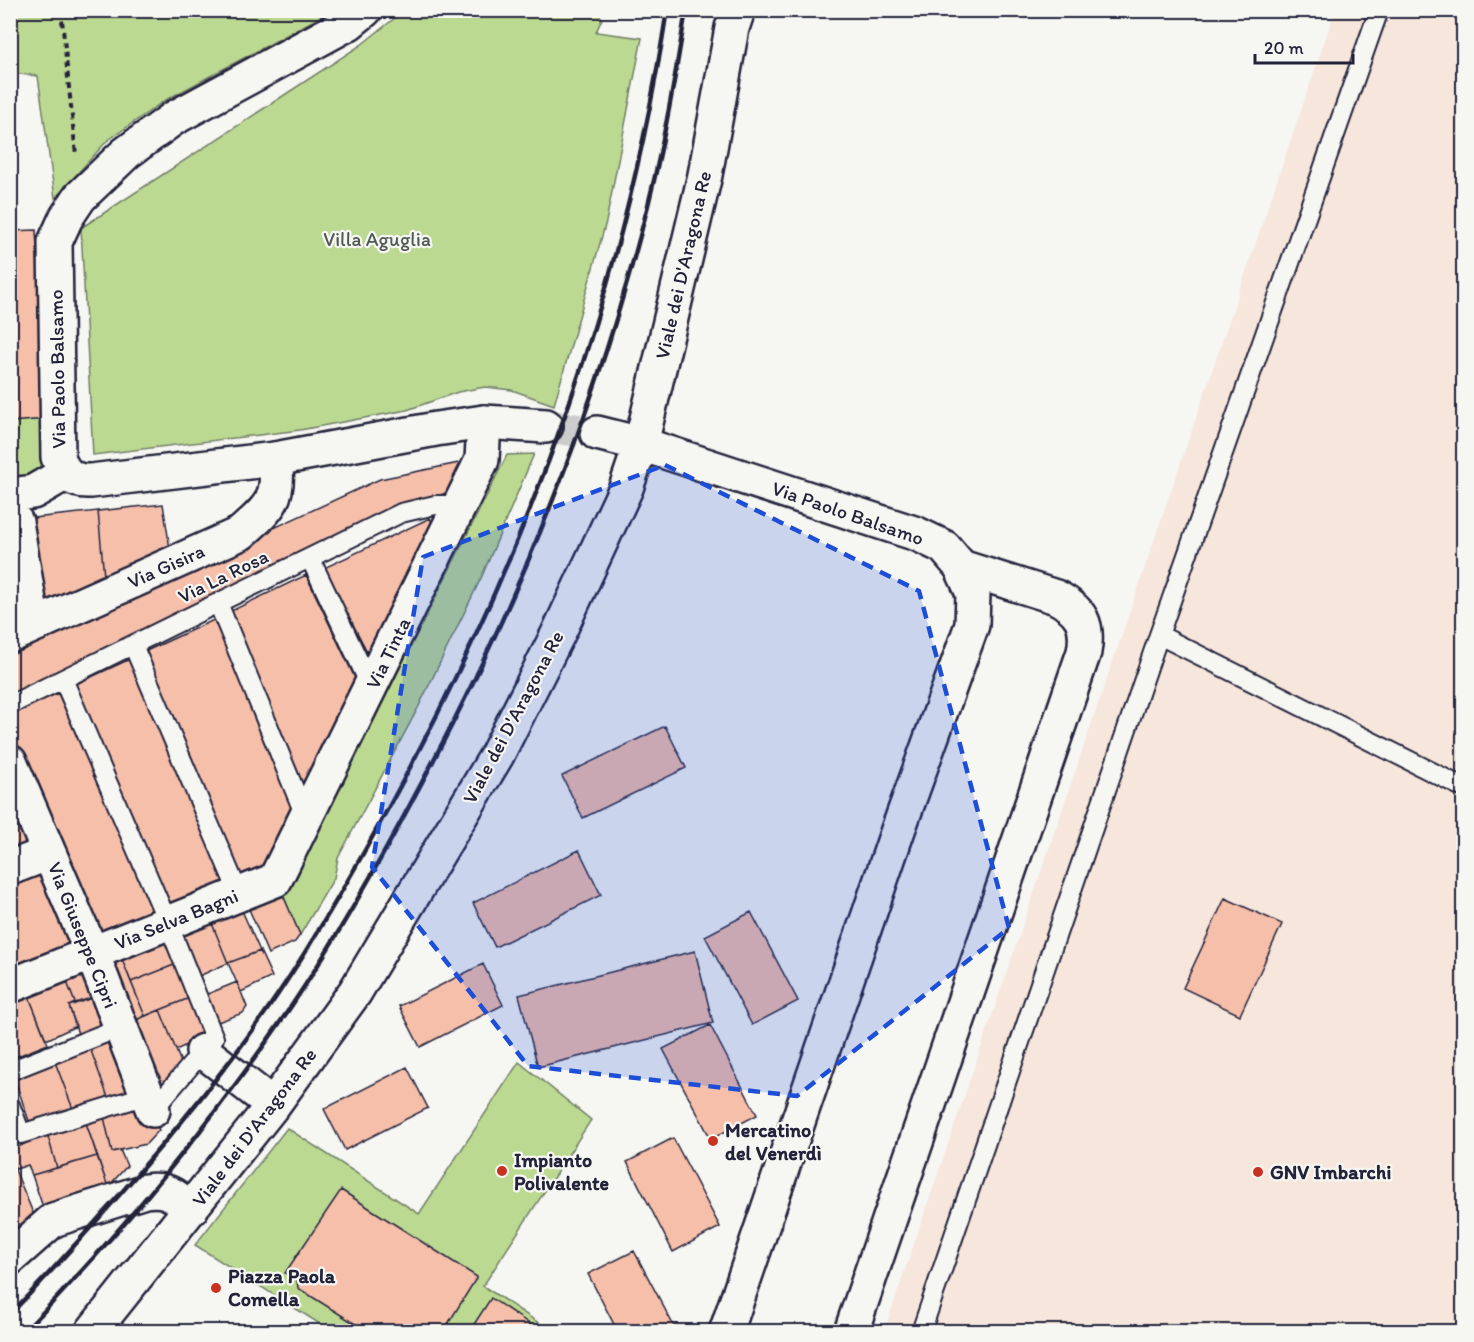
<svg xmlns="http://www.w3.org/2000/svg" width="1474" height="1342" font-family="Itim,sans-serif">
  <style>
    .built { fill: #f6e6dc }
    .green { fill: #bcd992; stroke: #6f7e66; stroke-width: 1.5 }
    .building { fill: #f6bfaa; stroke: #22223b; stroke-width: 1.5 }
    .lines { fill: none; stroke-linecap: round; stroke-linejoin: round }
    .tertiary-tunnel { stroke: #cccccd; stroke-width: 33; stroke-dasharray: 33 16; stroke-linecap: butt }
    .service-casing { stroke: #22223b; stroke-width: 22 }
    .minor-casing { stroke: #22223b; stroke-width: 38 }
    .tertiary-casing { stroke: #22223b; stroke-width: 38 }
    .path { stroke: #22223b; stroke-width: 4; stroke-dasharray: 6 4.5; stroke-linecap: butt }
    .service { stroke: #f6f6f2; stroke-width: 18 }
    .minor { stroke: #f6f6f2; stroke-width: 33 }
    .tertiary { stroke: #f6f6f2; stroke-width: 33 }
    .rail { stroke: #22223b; stroke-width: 4.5 }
    .marked { fill: #1d4ed8; fill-opacity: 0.2; stroke: #1d4ed8; stroke-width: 4.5; stroke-dasharray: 12 8; stroke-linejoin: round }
    .poi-dot { fill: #c8321e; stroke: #f6f6f2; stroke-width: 2 }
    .labels { text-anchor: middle; stroke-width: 4.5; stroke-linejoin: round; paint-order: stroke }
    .park-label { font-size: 20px; fill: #505955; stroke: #f6f6f2 }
    .street-label { font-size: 20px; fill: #22223b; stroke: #f6f6f2 }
    .poi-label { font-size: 20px; font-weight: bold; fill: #22223b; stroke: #f6f6f2; text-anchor: start }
  </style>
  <rect width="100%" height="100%" fill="#f6f6f2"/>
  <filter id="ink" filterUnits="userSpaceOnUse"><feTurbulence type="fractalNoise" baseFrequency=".0167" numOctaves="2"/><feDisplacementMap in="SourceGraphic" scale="12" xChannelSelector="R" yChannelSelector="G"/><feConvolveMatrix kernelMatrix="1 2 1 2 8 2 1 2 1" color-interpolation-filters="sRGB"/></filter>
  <g filter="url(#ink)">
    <path class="built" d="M 1335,11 L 1463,11 L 1463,1331 L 884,1332 Z"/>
    <path class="green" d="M 11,10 L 331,10 L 331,11 L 164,101 L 107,141 L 55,198 L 38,76 L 11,73 Z
      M 405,10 L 598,11 L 602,19 L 596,32 L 642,38 L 606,222 L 554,405 L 512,390 L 485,387 L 458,392 L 407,410 L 300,430 L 93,455 L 81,228 L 361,45 Z
      M 46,419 L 43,464 L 30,476 L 11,477 L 11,422 Z
      M 534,454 L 482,576 L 418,708 L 338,858 L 334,878 L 300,935 L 280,888 L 294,879 L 507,455 Z
      M 519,1062 L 591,1120 L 483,1286 L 551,1331 L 331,1331 L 195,1245 L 287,1128 L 419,1214 Z"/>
    <path class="building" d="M 36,230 L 46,419 L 10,422 L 10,231 Z
      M 464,462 L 466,486 L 400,509 L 10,697 L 10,650 L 380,479 Z
      M 163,504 L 170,549 L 104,577 L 98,511 Z
      M 98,511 L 104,577 L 36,604 L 24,519 Z
      M 430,518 L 439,538 L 374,665 L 324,568 Z
      M 306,575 L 361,691 L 307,798 L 229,612 Z
      M 216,619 L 296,818 L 273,873 L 242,884 L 144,652 Z
      M 130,659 L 228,887 L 172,913 L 74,685 Z
      M 58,693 L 155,914 L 99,940 L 10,741 L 10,715 Z
      M 665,726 L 686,768 L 583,818 L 562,776 Z
      M 10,783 L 39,849 L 10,860 Z
      M 579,850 L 601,895 L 495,947 L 473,903 Z
      M 44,864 L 81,947 L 10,975 L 10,878 Z
      M 280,888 L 300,935 L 295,942 L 268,954 L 246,902 Z
      M 1225,898 L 1282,924 L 1240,1015 L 1183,988 Z
      M 239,904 L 260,951 L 228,963 L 209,916 Z
      M 751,912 L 798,1001 L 752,1025 L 705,936 Z
      M 209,916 L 228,963 L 197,977 L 177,929 Z
      M 166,933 L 179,963 L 131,982 L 119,952 Z
      M 260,951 L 272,977 L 241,992 L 228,963 Z
      M 695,951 L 713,1023 L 538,1067 L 519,995 Z
      M 119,952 L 145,1016 L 129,1023 L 103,959 Z
      M 179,963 L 192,997 L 145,1016 L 131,982 Z
      M 89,964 L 101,995 L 75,1003 L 64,974 Z
      M 483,964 L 503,1005 L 420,1047 L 399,1006 Z
      M 64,974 L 75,1003 L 69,1006 L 76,1026 L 46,1040 L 26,989 Z
      M 237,982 L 247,1007 L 243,1013 L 215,1023 L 205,995 Z
      M 26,989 L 48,1044 L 10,1059 L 10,995 Z
      M 101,995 L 112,1022 L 78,1034 L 69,1006 Z
      M 192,997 L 208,1035 L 176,1050 L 160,1010 Z
      M 160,1010 L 182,1065 L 172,1081 L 151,1086 L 129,1023 Z
      M 710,1025 L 757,1115 L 711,1139 L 663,1049 Z
      M 117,1037 L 139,1090 L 109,1100 L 90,1048 Z
      M 90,1048 L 109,1100 L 73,1109 L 55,1062 Z
      M 55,1062 L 73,1109 L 29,1121 L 14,1077 Z
      M 407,1067 L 428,1108 L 345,1150 L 324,1109 Z
      M 146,1104 L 159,1130 L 146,1144 L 112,1152 L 104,1117 Z
      M 104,1117 L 112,1152 L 120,1150 L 127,1166 L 108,1187 L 86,1123 Z
      M 86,1123 L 97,1156 L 57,1168 L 47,1133 Z
      M 47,1133 L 57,1168 L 32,1175 L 28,1165 L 16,1169 L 10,1158 L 10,1151 Z
      M 673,1138 L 720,1227 L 673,1252 L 627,1162 Z
      M 97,1156 L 108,1187 L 45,1213 L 32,1175 Z
      M 10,1158 L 36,1220 L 10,1242 Z
      M 341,1190 L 477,1277 L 443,1332 L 368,1332 L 298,1288 L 297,1280 L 285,1273 Z
      M 634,1251 L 677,1332 L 618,1332 L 588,1274 Z
      M 491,1298 L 540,1331 L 539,1332 L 469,1332 Z"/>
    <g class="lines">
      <path class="tertiary-tunnel" d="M 546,426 L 597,433"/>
      <defs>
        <path id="service" d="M 310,558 L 371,687
          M 218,603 L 306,818
          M 1159,635 L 1464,788
          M 133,645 L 239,894
          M 63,679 L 168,923 L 214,1038 L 153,1110
          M 10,705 L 401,513 L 435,505 L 460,505
          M 10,1071 L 121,1027
          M 10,1105 L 21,1134 L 147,1095
          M 921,1332 L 1159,635 L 1379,10"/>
        <path id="minor" d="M 10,495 L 33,492 L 66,473
          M 16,522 L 33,625
          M 10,636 L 241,533 C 270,507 281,499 275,459
          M 10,762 L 92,953 L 153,1110
          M 10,868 L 49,853
          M 10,986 L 275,880 L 482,460 L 484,422
          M 203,1051 L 273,1105
          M 10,1258 L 53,1220 L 145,1191 C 168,1188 174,1195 191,1209
          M 92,1332 L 273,1105 L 355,992 L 497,755 L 558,634 L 626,488 L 641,444 L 705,175 L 732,28 L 738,10
          M 851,1332 L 1084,652 C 1089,624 1081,610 1056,597 L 961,567"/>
        <path id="tertiary" d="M 365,10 L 349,23 L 174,118 L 126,153 L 80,197 L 66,218 L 55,242 L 58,457 C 63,474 73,482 91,481 L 275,459 L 436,429 L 484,422 L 546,426
          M 597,433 L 641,444 L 917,534 L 944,547 L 961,567 L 973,593 L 972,625 L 898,830 L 726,1332"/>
      </defs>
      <use href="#service" class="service-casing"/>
      <use href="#minor" class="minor-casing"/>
      <use href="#tertiary" class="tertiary-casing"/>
      <path class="path" d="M 61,10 L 76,155"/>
      <use href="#service" class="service"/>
      <use href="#minor" class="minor"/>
      <use href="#tertiary" class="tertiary"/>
      <path class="rail" d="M 10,1314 C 49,1275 85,1234 121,1193 C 176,1130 231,1064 278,994 C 325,924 366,850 406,775 C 535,532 625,283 667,10
        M 24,1332 C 122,1232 213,1121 292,1005 C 339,935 381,860 421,784 C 515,609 590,424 641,232 C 661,159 674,85 686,10"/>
    </g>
  </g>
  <path class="marked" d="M 665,465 L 919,591 L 1009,928 L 797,1096 L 528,1066 L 372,867 L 423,557 Z"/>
  <g class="poi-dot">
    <circle cx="713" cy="1141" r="6"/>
    <circle cx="502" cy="1171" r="6"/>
    <circle cx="1258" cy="1172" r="6"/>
    <circle cx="216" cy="1288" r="6"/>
  </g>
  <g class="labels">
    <g class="park-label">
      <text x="377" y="246">Villa Aguglia</text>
    </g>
    <g class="street-label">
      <text transform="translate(683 265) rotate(-77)" y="7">Viale dei D'Aragona Re</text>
      <text transform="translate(57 369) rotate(-91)" y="7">Via Paolo Balsamo</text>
      <text transform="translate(848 513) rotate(19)" y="7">Via Paolo Balsamo</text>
      <text transform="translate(166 566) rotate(-24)" y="7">Via Gisira</text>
      <text transform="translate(223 576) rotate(-26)" y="7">Via La Rosa</text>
      <text transform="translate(388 653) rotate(-64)" y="7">Via Tinta</text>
      <text transform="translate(513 717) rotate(-62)" y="7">Viale dei D'Aragona Re</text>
      <text transform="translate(176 919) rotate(-22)" y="7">Via Selva Bagni</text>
      <text transform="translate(83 935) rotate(68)" y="7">Via Giuseppe Cipri</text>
      <text transform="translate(254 1127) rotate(-53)" y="7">Viale dei D'Aragona Re</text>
    </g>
    <g class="poi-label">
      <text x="725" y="1137">Mercatino<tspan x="725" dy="23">del Venerdì</tspan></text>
      <text x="514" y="1167">Impianto<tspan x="514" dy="23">Polivalente</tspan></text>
      <text x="1270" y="1179">GNV Imbarchi</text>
      <text x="228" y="1283">Piazza Paola<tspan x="228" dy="23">Comella</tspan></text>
    </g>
  </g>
  <rect width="1474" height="1342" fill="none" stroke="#f6f6f2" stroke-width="36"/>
  <rect x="18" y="18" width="1438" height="1306" fill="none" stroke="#22223b" stroke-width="2" filter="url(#ink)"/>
  <path d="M1255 54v9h98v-9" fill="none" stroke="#22223b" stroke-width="3"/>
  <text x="1264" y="54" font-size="18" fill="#22223b" stroke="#f6f6f2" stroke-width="4.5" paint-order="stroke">20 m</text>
</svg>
